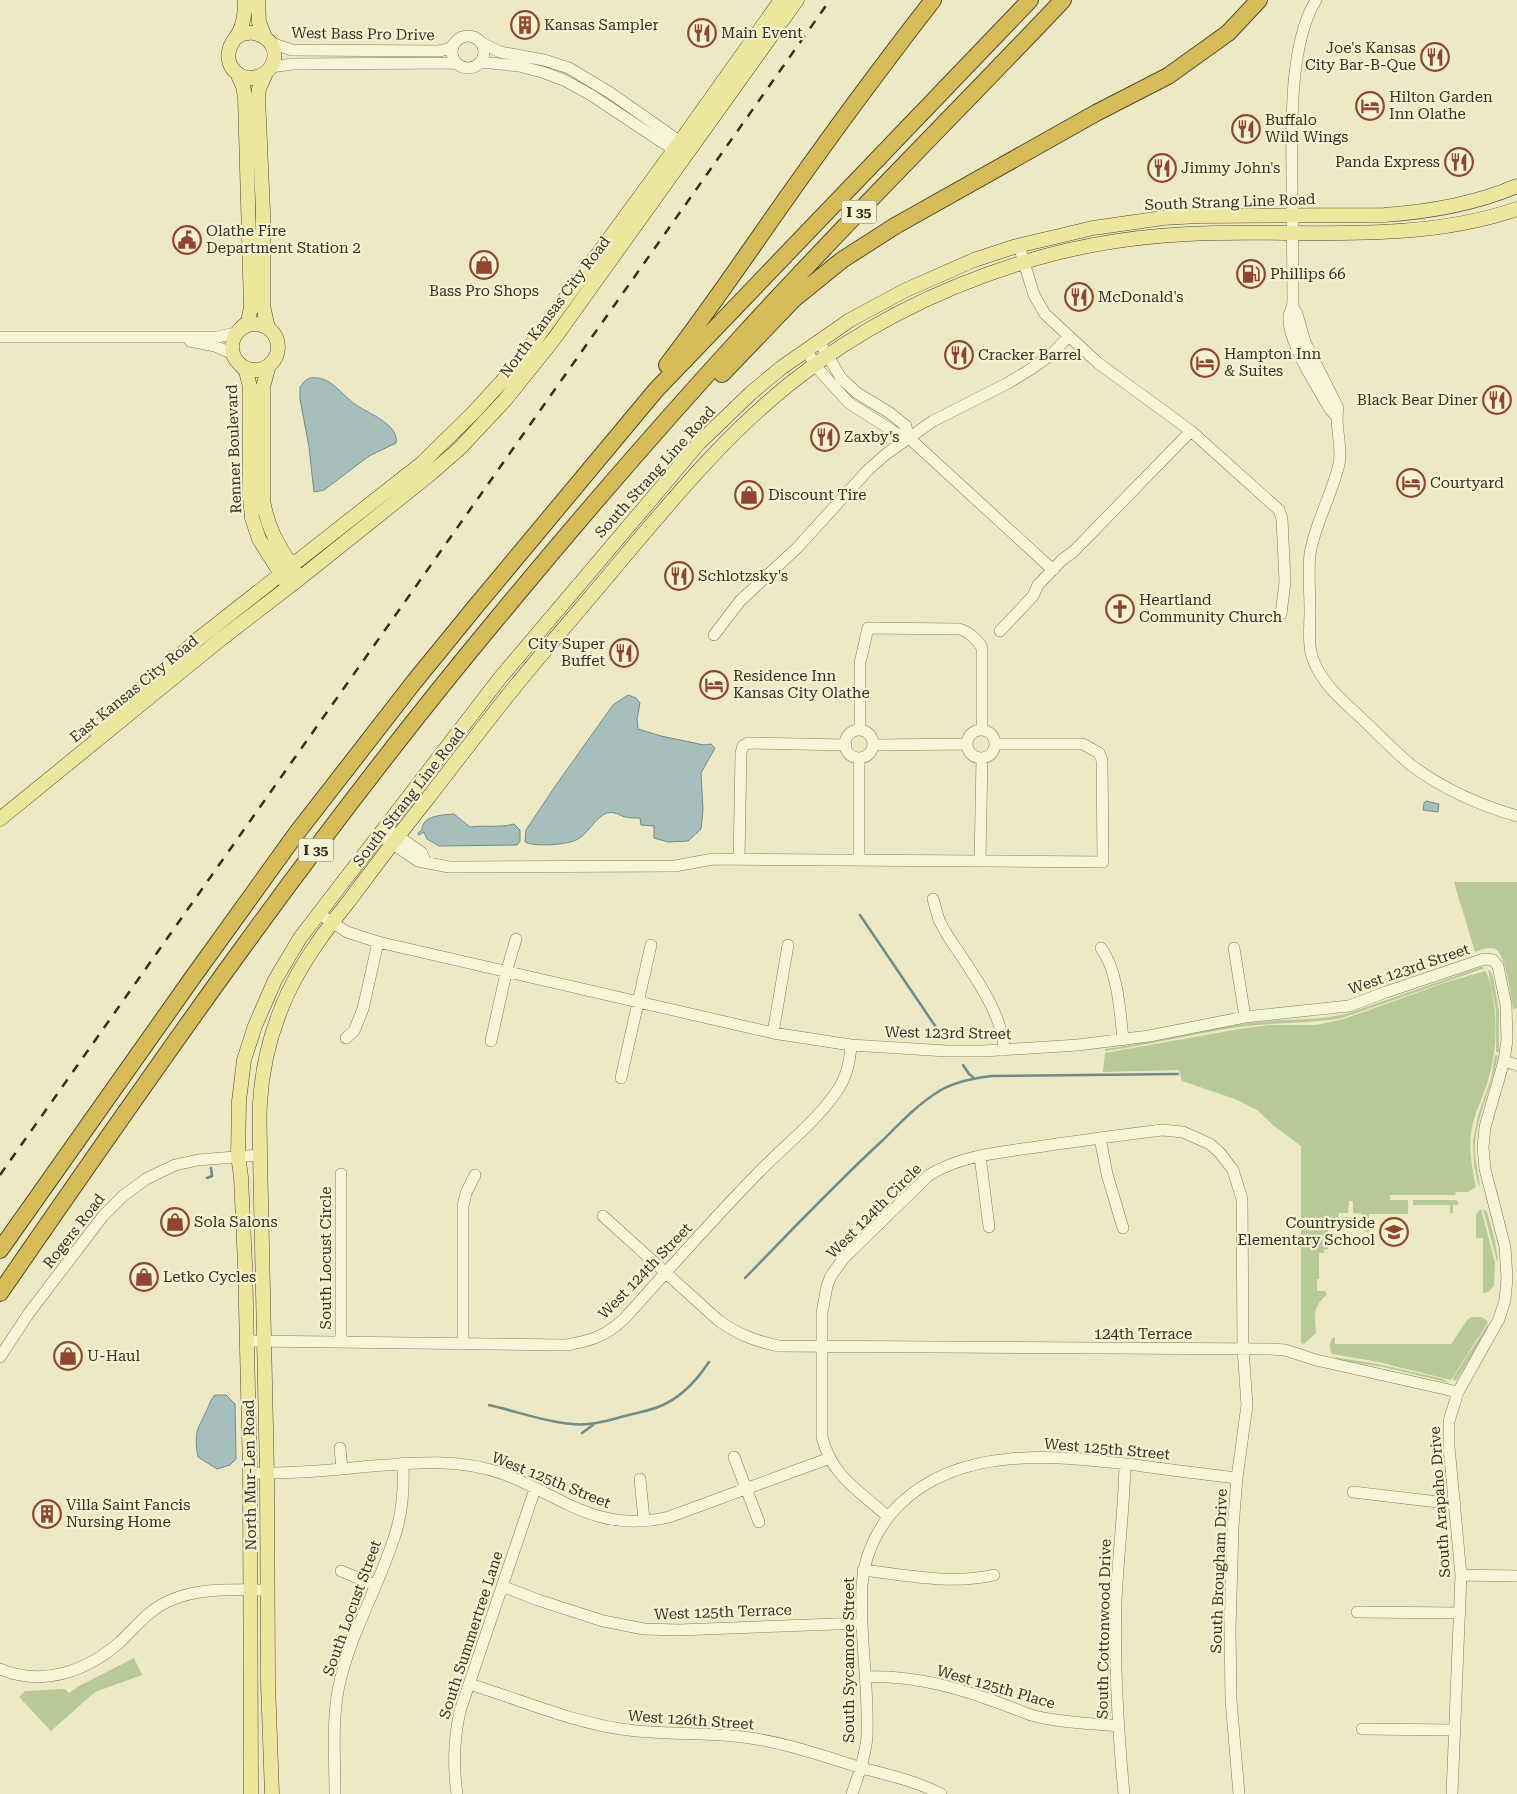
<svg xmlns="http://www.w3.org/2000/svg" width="1517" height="1794" font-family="'Roboto Serif',serif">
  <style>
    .green { fill: #b8c998 }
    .water { fill: #a6bfbd; stroke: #6d8c8c }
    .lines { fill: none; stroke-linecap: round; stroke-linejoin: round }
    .stream { stroke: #6d8c8c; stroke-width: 2.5 }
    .minor-casing { stroke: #857b5b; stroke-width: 12 }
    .major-casing { stroke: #53492f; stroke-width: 15 }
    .highway-casing { stroke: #53492f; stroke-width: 18 }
    .minor { stroke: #f7f5d7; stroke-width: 11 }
    .major { stroke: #ede79e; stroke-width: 14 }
    .highway { stroke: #d6bd59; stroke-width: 16 }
    .rail { stroke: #362f1f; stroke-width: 2.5; stroke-dasharray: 9 9; stroke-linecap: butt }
    .labels { text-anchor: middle; stroke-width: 4.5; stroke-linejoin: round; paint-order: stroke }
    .shield { fill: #f3f2d3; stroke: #6f6a55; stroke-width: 1 }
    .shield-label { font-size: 14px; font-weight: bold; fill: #362f1f }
    .poi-label { font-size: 15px; fill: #362f1f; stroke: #f3f2d3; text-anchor: start }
    .street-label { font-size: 15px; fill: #362f1f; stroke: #f3f2d3 }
  </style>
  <rect width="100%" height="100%" fill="#ece9c4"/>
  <path class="green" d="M 1454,882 L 1517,882 L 1517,1008 L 1513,1009 C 1511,997 1506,953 1495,949 C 1488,946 1481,950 1475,952 Z
    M 1481,967 L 1485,968 L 1342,1018 C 1308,1024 1274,1022 1240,1027 C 1195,1033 1150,1045 1105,1051 L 1105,1049 C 1153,1042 1201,1030 1249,1023 C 1282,1018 1316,1022 1349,1013 Z
    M 1488,970 L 1491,972 L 1493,977 L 1499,1011 L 1499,1052 L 1496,1052 L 1496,1010 Z
    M 1485,971 C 1491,979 1492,993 1494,1004 C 1497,1029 1496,1055 1488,1080 C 1483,1098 1473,1115 1471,1134 C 1469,1152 1472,1170 1476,1187 L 1468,1192 L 1456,1192 L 1455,1195 L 1390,1195 L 1390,1200 L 1408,1200 L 1408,1214 L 1369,1214 L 1369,1233 L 1363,1231 L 1362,1214 L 1353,1213 L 1353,1201 L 1349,1201 L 1348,1213 L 1339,1213 L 1338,1228 L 1328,1228 L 1328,1249 L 1324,1250 L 1324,1253 L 1319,1253 L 1319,1279 L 1317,1279 L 1317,1291 L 1325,1291 L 1327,1295 C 1312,1307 1315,1315 1316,1333 L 1304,1344 L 1301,1343 L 1301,1146 L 1273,1125 L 1257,1110 L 1235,1099 L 1182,1081 L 1179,1070 L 1103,1072 L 1105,1053 L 1239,1029 L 1270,1025 L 1316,1025 L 1344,1019 L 1444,983 Z
    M 1495,1055 L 1498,1056 C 1493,1082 1481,1107 1476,1134 C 1474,1145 1475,1157 1477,1168 C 1477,1175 1481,1181 1479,1187 L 1474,1166 L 1473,1141 L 1478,1115 L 1491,1079 Z
    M 1413,1200 L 1456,1200 L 1458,1202 L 1458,1205 L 1453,1205 L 1453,1213 L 1450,1213 L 1450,1205 L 1413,1205 Z
    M 1481,1209 L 1495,1263 L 1494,1286 L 1488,1292 L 1483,1293 L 1483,1238 L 1476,1238 L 1476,1214 Z
    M 1483,1209 L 1487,1212 L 1495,1241 L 1498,1261 L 1497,1261 Z
    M 1342,1217 L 1358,1217 L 1358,1228 L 1342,1228 Z
    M 1472,1317 L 1482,1317 L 1488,1322 L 1451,1380 L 1378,1362 L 1332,1354 C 1329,1348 1329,1343 1333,1337 L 1335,1338 L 1335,1344 L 1451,1344 L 1468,1319 Z
    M 1488,1324 L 1488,1331 L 1457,1379 L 1454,1381 L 1453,1378 Z
    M 1334,1357 L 1378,1364 L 1443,1379 L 1450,1383 L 1383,1367 L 1338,1360 Z
    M 134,1658 L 142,1675 L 95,1692 L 51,1731 L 19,1697 L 25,1691 L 65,1689 L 69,1693 L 79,1686 Z"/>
  <path class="water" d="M 310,378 C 331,375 341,395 356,405 C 368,413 400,425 396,443 L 369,456 L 324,490 L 314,492 L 309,447 L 300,399 L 300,387 L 305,381 Z
    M 628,695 L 636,698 L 640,703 L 637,719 L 638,729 L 661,736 L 704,745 L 711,744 L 715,748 L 701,773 L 703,810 L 701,829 L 688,841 L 668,842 L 654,838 L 654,826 L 641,825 L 640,818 C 636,818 630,818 625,817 C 619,815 614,811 607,813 C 595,817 589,833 578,839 C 569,845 534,847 525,842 L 526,830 L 556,785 L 613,705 Z
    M 1426,801 L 1439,804 L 1438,812 L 1423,810 L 1424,803 Z
    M 454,814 L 470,827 C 485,825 500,828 514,824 L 520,830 L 520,841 L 517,845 L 439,846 L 427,839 L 424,832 L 419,835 L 418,833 L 422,830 C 422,815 443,815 454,814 Z
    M 215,1395 L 226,1395 L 235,1404 L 236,1459 L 230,1465 L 217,1469 L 198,1457 C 196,1448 195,1435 199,1426 C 201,1421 204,1417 206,1412 C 209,1406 210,1400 215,1395 Z"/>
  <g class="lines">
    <path class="stream" d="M 860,915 L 944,1039
      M 963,1065 L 969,1074 L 973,1077
      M 207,1178 L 212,1176 L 211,1168
      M 745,1278 C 791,1231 835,1184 883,1140 C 901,1122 919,1103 941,1090 C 957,1081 974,1078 992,1076 L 1178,1074
      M 489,1405 C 516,1411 544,1422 572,1424 C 590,1426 607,1421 625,1416 C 636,1413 648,1411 658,1407 C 680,1399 697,1380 709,1362
      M 582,1433 L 593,1425"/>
    <defs>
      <path id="minor" d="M 1316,0 C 1288,46 1292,131 1292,183 C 1292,222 1293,262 1293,301 C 1293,307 1290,311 1289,316 C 1287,341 1317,387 1330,409 L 1336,416
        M452 52a16 16 0 1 1 32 0a16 16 0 1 1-32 0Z
        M 480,42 L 500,52 L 544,60 L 569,68 L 612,94 L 686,146
        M 271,43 L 292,50 L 438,51 L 449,49 L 454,44
        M 480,62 L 519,66 L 542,72 L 564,80 L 591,95 L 680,154
        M 271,67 L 292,64 L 456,63
        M 1019,246 L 1034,295 L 1045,314 L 1098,363 L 1191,431 L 1279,510 L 1282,519 L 1285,582 L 1281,614
        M 1293,307 L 1297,314 L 1305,342 L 1338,408 C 1334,426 1343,445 1339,464 C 1332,495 1315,523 1310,554 C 1308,573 1310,593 1310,611 C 1310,629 1307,648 1315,664 C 1324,685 1342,700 1359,716 C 1376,732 1393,750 1411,765 C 1443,789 1479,805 1517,816
        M 0,337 L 217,337 L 236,333
        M 190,341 L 215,346 L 233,354
        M 819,341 L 841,378 L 857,393 L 890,413 L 906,426 L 908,437
        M 806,350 L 819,370 L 849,403 L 896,433 L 908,437 L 1053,570
        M 1000,631 L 1033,596 L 1038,585 L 1063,559 L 1073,552 L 1191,431
        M 714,635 L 740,601 L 797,548 L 868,470 L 886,454 L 933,421 L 1008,383 L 1031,369 L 1052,354 L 1069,336
        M967 744a14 14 0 1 1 28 0a14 14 0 1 1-28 0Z
        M 860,730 L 860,663 L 868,628 L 959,629 C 968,631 978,640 982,648 L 982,730
        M845 744a14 14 0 1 1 28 0a14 14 0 1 1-28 0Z
        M 873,745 L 967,744
        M 859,758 L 859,860
        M 384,826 L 422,853 L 425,861
        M 378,834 L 418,861 L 449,867 L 675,866 L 713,859 L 1103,862 L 1102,760 L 1099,753 L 1083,744 L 995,744
        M 739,859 L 741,753 L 743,746 L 748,743 L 846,745
        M 980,861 L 982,758
        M 933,899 L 939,920 L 946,933 C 967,966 1003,1011 1004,1050
        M 318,913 L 347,932 L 378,942 L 773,1033 L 851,1045 L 947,1051 L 983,1051 L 1078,1045 L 1149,1036 L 1245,1017 L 1349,1006 L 1386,992 L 1484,959 L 1493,960 L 1498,966 L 1506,1005 L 1507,1040 L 1504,1061 L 1485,1127 L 1483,1147 L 1485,1169 L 1505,1247 L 1507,1278 L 1505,1300 L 1499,1319 L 1458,1392 L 1449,1421 L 1449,1447 L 1461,1575 L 1452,1794
        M 1101,948 C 1118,971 1120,1011 1123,1040
        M 1234,948 L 1245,1017
        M 773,1033 L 788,945
        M 346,1038 L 354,1031 L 363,1009 L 378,942
        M 491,1041 L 506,973 L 516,939
        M 1504,1061 L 1517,1065
        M 621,1078 L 651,945
        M 1100,1138 L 1107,1174 L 1123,1228
        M 980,1156 L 989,1227
        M 341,1174 L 341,1342
        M 603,1216 L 718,1320 C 737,1334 755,1341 779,1346 L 1270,1349 L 1285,1350 L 1316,1360 L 1458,1392
        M 247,1341 L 566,1345 C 591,1341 606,1336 625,1318 C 669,1269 712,1220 758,1173 C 784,1146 816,1122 837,1091 C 847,1077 850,1062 851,1045
        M 463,1344 L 463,1206 L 466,1193 L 475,1175
        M 0,1357 L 29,1313 L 103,1216 L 123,1196 L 146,1179 L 175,1165 L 198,1160 L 260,1155
        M 340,1448 L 342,1469
        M 734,1457 L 759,1522
        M 250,1473 C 287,1474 324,1471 361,1467 C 409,1463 457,1457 504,1474 C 515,1478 525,1483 535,1488 C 582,1512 615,1530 669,1517 L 830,1458
        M 640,1479 L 644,1520
        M 1353,1492 L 1455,1504
        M 888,1517 C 859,1490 832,1477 822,1437 L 822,1313 L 827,1286 L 831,1276 L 843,1259 L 929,1175 C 964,1154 1004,1152 1044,1146 C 1083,1140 1123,1135 1162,1130 L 1183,1132 L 1210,1144 L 1220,1153 L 1233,1170 L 1242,1199 L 1243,1349 L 1247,1405 L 1237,1478 L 1233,1527 L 1230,1628 L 1231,1700 L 1239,1794
        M 863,1570 C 906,1575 952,1585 994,1575
        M 341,1571 L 375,1585
        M 1461,1575 L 1517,1576
        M 502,1586 L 538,1600 L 603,1621 L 644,1629 L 679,1630 L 862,1623
        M 1357,1612 L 1460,1613
        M 0,1669 C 43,1687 87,1671 120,1642 C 136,1627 148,1610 169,1601 C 200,1587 234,1590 267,1590
        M 865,1677 C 908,1675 949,1685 988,1699 C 1003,1704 1017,1710 1031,1715 C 1060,1723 1089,1723 1118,1726
        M 469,1684 C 519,1699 568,1721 621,1729 C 658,1735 696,1732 734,1736 C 778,1740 820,1755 862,1768 C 888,1775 916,1781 941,1794
        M 1362,1729 L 1454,1730
        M 335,1794 C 335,1756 331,1714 341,1677 C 354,1627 380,1583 395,1535 C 403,1511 404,1487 403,1463
        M 457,1794 C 453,1766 454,1738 460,1711 L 535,1489
        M 852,1794 C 858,1776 866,1755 867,1736 C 869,1685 859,1635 862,1585 C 864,1555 878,1526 899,1505 C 961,1444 1058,1456 1136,1465 C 1170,1470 1204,1474 1237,1478
        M 1124,1794 C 1118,1730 1114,1665 1116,1601 C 1118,1555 1124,1510 1125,1464"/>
      <path id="major" d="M 258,0 L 259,22 L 265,37
        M 237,37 C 255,24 283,43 272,65 C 269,71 264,75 257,77 C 241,82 225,67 229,51 C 230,45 233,42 236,37 C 244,27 245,12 245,0
        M 237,73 L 243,86 L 245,97 L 251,307 L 248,322 L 241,328
        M 266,73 L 259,89 L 258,97 L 263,212 L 263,306 L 268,328
        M232 347a23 23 0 1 1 46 0a23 23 0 1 1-46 0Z
        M 239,363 L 246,371 L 250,387 L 250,498 L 252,518 L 259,539 L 286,582
        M 269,365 L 263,387 L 263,499 C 267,529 280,548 296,573
        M 95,730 L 197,640 L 421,464 L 474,412 L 516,366 L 543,329 L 680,142 L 781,0
        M 0,819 L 221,639 L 299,579 L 428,476 L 460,448 L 505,400 L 554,339 L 797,0
        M 251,1794 L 250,1473 L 245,1264 L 241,1177 L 238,1155 L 239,1101 L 244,1060 L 255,1026 L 275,980 L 300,938 L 500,678 L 699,443 L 751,393 L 781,368 L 850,320 L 906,290 L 974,260 L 1017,246 L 1093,228 L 1163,218 L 1198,216 L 1384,215 C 1429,212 1475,204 1517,186
        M 272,1794 L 268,1683 L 267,1474 L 260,1155 C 260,1138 259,1120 260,1103 C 262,1066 272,1028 287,995 C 303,960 326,930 349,901 C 375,866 401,832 428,798 C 456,762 484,725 513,689 C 548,646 584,605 619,563 C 673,499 726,434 792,382 C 860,328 938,289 1021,263 C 1084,243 1151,234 1217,233 C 1317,231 1420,242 1517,209"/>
      <path id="highway" d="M 667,365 C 711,308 751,248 793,189 C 838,125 885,62 933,0
        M 722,374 L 794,299 L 842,260 L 895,226 L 1096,113 L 1168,76 L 1228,33 L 1259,0
        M 0,1250 L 193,977 L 296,834 L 414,682 L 476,606 L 656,390 L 1030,0
        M 0,1293 C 158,1064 317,835 495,621 C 575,524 658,428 743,335 C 847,221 957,112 1063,0"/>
    </defs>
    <use href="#minor" class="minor-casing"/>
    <use href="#major" class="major-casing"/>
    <use href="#highway" class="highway-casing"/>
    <use href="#minor" class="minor"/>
    <use href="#major" class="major"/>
    <use href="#highway" class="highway"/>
    <path class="rail" d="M 0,1175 L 830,0"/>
  </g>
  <defs>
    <symbol id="building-ring" viewBox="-11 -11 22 22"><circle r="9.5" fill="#f3f2d3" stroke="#91452f" stroke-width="1.5"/><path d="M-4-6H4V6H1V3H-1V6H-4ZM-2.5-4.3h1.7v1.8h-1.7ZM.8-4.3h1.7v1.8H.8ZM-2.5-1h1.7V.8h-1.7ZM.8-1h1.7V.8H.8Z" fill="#91452f"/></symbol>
    <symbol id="restaurant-ring" viewBox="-11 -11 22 22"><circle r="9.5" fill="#f3f2d3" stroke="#91452f" stroke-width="1.5"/><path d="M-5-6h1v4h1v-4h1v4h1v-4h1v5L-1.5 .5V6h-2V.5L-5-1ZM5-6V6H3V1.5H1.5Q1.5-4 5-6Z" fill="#91452f"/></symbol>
    <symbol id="hotel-ring" viewBox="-11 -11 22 22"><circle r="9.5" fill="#f3f2d3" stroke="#91452f" stroke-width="1.5"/><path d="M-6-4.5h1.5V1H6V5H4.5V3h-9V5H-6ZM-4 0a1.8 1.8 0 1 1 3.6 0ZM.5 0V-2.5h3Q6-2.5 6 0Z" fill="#91452f"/></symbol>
    <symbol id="civic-ring" viewBox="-11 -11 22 22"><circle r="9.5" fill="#f3f2d3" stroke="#91452f" stroke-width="1.5"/><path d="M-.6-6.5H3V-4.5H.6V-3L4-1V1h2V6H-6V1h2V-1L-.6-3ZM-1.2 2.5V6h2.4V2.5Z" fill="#91452f"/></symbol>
    <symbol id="shop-ring" viewBox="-11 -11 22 22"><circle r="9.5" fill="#f3f2d3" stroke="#91452f" stroke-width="1.5"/><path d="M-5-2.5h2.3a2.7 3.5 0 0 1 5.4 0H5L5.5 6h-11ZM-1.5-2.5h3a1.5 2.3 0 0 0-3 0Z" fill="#91452f"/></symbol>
    <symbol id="fuel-ring" viewBox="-11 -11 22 22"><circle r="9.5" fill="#f3f2d3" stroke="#91452f" stroke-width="1.5"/><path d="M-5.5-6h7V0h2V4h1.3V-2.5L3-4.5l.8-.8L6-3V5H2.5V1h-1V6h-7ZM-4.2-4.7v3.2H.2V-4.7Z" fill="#91452f"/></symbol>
    <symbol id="church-ring" viewBox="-11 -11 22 22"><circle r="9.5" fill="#f3f2d3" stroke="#91452f" stroke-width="1.5"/><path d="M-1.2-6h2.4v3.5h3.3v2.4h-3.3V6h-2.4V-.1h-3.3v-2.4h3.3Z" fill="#91452f"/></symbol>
    <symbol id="school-ring" viewBox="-11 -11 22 22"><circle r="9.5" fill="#f3f2d3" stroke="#91452f" stroke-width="1.5"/><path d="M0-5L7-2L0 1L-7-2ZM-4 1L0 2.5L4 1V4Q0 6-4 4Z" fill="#91452f"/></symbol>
  </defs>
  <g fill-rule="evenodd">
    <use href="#building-ring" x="509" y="9" width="32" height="32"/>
    <use href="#restaurant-ring" x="686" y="17" width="32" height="32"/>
    <use href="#restaurant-ring" x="1419" y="41" width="32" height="32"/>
    <use href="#hotel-ring" x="1354" y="90" width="32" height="32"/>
    <use href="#restaurant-ring" x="1230" y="113" width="32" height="32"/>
    <use href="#restaurant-ring" x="1443" y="146" width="32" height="32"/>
    <use href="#restaurant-ring" x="1146" y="152" width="32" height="32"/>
    <use href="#civic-ring" x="171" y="224" width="32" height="32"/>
    <use href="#shop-ring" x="468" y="249" width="32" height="32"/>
    <use href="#fuel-ring" x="1235" y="258" width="32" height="32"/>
    <use href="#restaurant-ring" x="1063" y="281" width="32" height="32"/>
    <use href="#restaurant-ring" x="943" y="339" width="32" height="32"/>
    <use href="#hotel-ring" x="1189" y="347" width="32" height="32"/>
    <use href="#restaurant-ring" x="1481" y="384" width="32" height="32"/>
    <use href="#restaurant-ring" x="809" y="421" width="32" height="32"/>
    <use href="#hotel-ring" x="1395" y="467" width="32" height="32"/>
    <use href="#shop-ring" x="733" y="479" width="32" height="32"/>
    <use href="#restaurant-ring" x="663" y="560" width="32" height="32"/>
    <use href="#church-ring" x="1104" y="593" width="32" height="32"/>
    <use href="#restaurant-ring" x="608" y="637" width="32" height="32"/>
    <use href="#hotel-ring" x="698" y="669" width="32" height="32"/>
    <use href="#shop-ring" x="159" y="1206" width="32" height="32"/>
    <use href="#school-ring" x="1378" y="1216" width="32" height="32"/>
    <use href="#shop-ring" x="128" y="1261" width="32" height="32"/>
    <use href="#shop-ring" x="52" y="1340" width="32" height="32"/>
    <use href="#building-ring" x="31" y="1498" width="32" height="32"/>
  </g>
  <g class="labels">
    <g class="shield">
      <rect x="841.5" y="200.5" width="35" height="23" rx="4"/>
      <rect x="298.5" y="838.5" width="35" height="23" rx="4"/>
    </g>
    <g class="shield-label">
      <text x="859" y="217">I 35</text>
      <text x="316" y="855">I 35</text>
    </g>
    <g class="poi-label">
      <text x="544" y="30">Kansas Sampler</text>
      <text x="721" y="38">Main Event</text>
      <text x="1416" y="53" text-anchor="end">Joe's Kansas<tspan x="1416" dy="17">City Bar-B-Que</tspan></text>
      <text x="1389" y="102">Hilton Garden<tspan x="1389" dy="17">Inn Olathe</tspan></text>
      <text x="1265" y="125">Buffalo<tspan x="1265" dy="17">Wild Wings</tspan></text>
      <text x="1440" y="167" text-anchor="end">Panda Express</text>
      <text x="1181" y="173">Jimmy John's</text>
      <text x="206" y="236">Olathe Fire<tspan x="206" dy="17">Department Station 2</tspan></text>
      <text x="1270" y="279">Phillips 66</text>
      <text x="484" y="296" text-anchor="middle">Bass Pro Shops</text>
      <text x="1098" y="302">McDonald's</text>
      <text x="1224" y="359">Hampton Inn<tspan x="1224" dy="17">&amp; Suites</tspan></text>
      <text x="978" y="360">Cracker Barrel</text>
      <text x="1478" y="405" text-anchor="end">Black Bear Diner</text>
      <text x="844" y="442">Zaxby's</text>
      <text x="1430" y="488">Courtyard</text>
      <text x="768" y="500">Discount Tire</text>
      <text x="698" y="581">Schlotzsky's</text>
      <text x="1139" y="605">Heartland<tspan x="1139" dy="17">Community Church</tspan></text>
      <text x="605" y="649" text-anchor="end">City Super<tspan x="605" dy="17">Buffet</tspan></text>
      <text x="733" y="681">Residence Inn<tspan x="733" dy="17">Kansas City Olathe</tspan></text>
      <text x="194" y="1227">Sola Salons</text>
      <text x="1375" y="1228" text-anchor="end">Countryside<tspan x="1375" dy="17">Elementary School</tspan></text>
      <text x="163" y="1282">Letko Cycles</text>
      <text x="87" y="1361">U-Haul</text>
      <text x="66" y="1510">Villa Saint Fancis<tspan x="66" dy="17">Nursing Home</tspan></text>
    </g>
    <g class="street-label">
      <text transform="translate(363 34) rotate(1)" y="5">West Bass Pro Drive</text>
      <text transform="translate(1230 202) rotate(-2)" y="5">South Strang Line Road</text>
      <text transform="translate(555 307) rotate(-53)" y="5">North Kansas City Road</text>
      <text transform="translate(234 449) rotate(-92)" y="5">Renner Boulevard</text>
      <text transform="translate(655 472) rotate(-48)" y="5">South Strang Line Road</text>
      <text transform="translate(134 689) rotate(-39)" y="5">East Kansas City Road</text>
      <text transform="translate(409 797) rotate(-52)" y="5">South Strang Line Road</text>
      <text transform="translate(1409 969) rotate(-19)" y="5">West 123rd Street</text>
      <text transform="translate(948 1033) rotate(1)" y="5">West 123rd Street</text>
      <text transform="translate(874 1211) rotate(-45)" y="5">West 124th Circle</text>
      <text transform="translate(74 1231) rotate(-52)" y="5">Rogers Road</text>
      <text transform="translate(326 1258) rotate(-90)" y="5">South Locust Circle</text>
      <text transform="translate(645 1271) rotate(-46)" y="5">West 124th Street</text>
      <text x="1143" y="1339">124th Terrace</text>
      <text transform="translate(1107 1449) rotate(5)" y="5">West 125th Street</text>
      <text transform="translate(250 1475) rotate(-91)" y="5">North Mur-Len Road</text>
      <text transform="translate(551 1480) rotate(22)" y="5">West 125th Street</text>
      <text transform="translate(1440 1502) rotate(-94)" y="5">South Arapaho Drive</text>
      <text transform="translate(1219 1571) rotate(-88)" y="5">South Brougham Drive</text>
      <text transform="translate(352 1608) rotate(-70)" y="5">South Locust Street</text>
      <text transform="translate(723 1612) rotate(-2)" y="5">West 125th Terrace</text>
      <text transform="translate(1104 1629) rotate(-89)" y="5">South Cottonwood Drive</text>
      <text transform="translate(471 1635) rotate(-72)" y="5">South Summertree Lane</text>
      <text transform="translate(849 1660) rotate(-90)" y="5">South Sycamore Street</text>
      <text transform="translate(996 1687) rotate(16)" y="5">West 125th Place</text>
      <text transform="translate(691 1720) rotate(4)" y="5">West 126th Street</text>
    </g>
  </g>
</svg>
